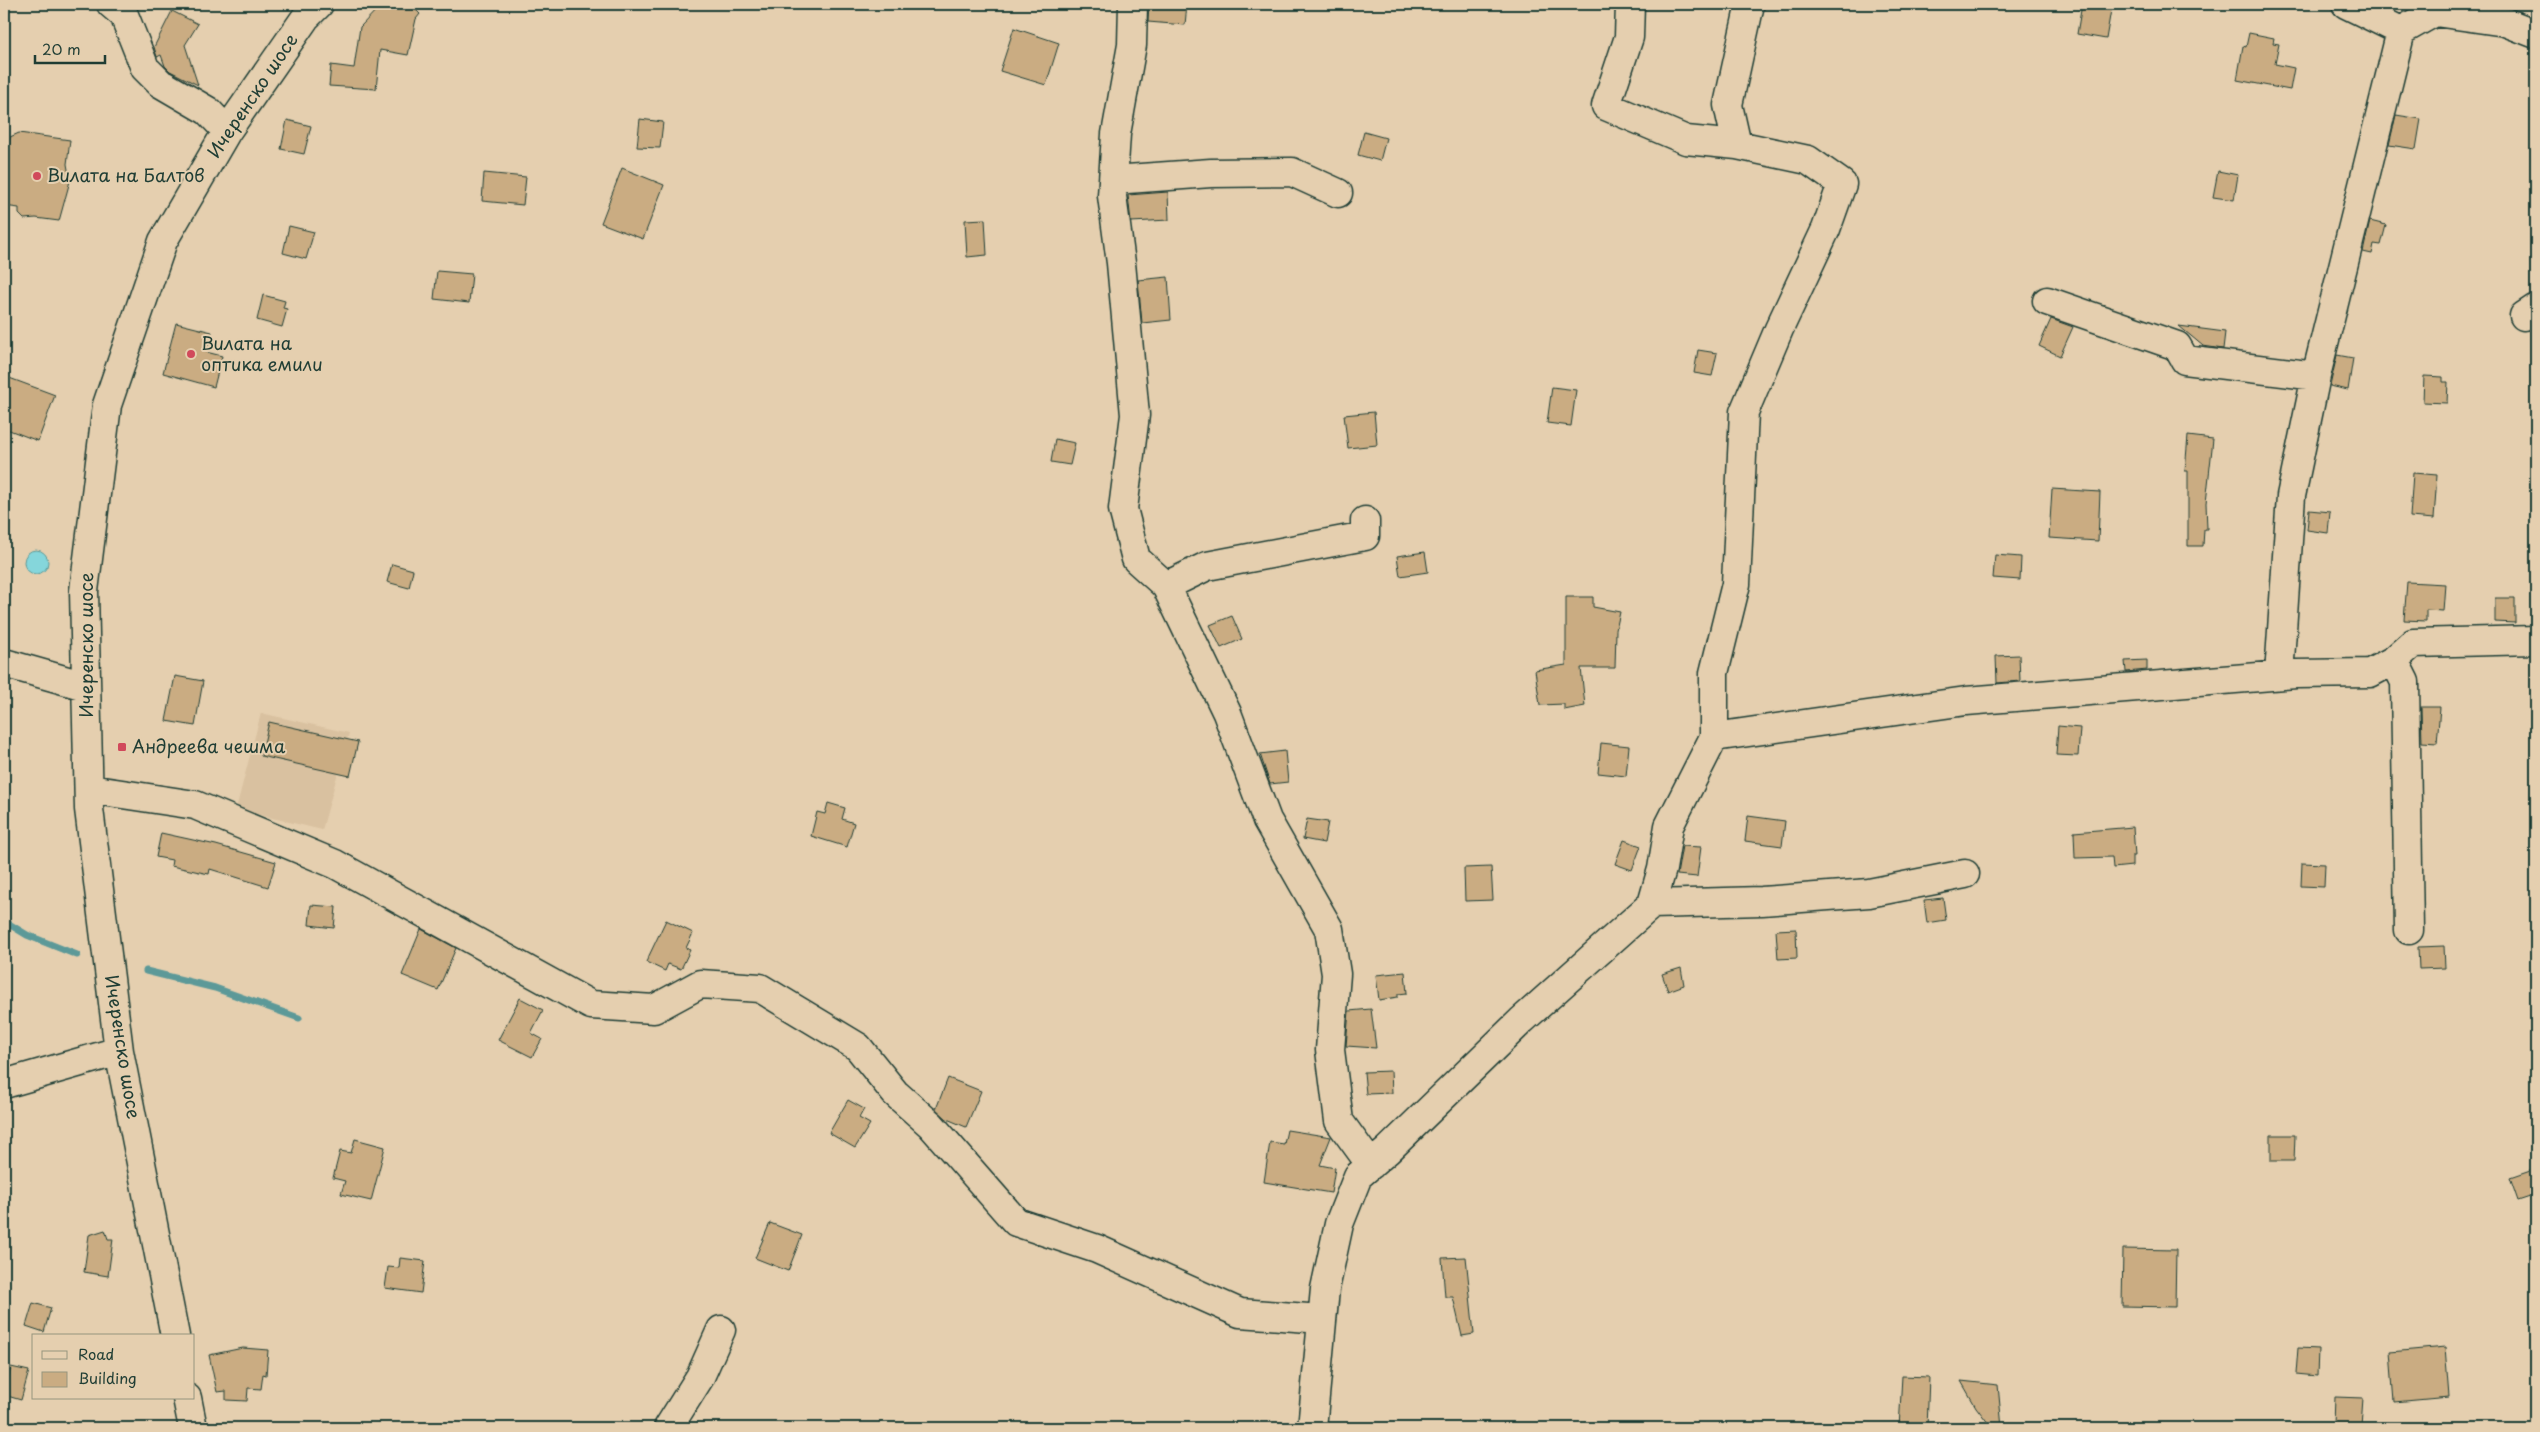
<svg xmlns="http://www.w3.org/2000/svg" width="2540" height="1432" font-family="'Playpen Sans',sans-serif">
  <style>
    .built { fill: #d9c1a0 }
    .water { fill: #85d6db; stroke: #5c9998 }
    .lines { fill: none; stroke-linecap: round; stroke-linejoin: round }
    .stream { stroke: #5c9998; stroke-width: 7 }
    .building { fill: #caac82; stroke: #1f3d34 }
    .minor-casing { stroke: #1f3d34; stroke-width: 31 }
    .minor { stroke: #e5cfaf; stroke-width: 28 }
    .poi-dot { fill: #d1495b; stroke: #e5cfaf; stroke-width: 2 }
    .labels { text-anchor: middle; stroke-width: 4; stroke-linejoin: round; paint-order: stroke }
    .street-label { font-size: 18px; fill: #1f3d34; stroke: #e5cfaf }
    .poi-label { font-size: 18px; fill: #1f3d34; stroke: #e5cfaf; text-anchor: start }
  </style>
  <rect width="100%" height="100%" fill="#e5cfaf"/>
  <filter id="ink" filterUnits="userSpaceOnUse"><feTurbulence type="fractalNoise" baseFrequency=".02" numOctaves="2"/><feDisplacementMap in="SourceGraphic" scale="10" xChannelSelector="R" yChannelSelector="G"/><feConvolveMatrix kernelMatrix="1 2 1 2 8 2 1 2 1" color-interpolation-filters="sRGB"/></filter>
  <g filter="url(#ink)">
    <path class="built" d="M 261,713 L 349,733 L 322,830 L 236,809 Z"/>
    <path class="water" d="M24 562a12 12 0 1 1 24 0a12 12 0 1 1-24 0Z"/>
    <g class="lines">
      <path class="stream" d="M 4,921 L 27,935 L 77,955
        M 146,971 L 215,988 L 299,1018"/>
    </g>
    <path class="building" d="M 382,4 L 410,4 L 420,14 L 416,19 L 408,55 L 380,50 L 376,89 L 329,86 L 331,65 L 354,68 L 360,27 Z
      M 1149,4 L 1187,4 L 1185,25 L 1148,22 Z
      M 2082,4 L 2112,4 L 2106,39 L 2077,34 Z
      M 172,11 L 198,24 L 185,45 L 198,85 L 170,71 L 165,66 L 161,55 L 157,57 L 154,47 Z
      M 1014,28 L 1059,43 L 1046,85 L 1000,71 Z
      M 2249,33 L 2274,38 L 2273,43 L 2279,44 L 2275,64 L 2294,68 L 2290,90 L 2237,80 L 2243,46 L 2246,47 Z
      M 2396,115 L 2421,119 L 2416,149 L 2389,145 Z
      M 640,119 L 663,122 L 660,148 L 637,147 Z
      M 287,120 L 311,126 L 304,154 L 281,149 Z
      M 1364,132 L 1386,138 L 1380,161 L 1358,155 Z
      M 19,133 L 70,140 L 67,164 L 70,181 L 59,221 L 36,218 L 24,219 L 19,214 L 19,208 L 4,206 L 4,150 L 8,150 L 10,137 Z
      M 622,168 L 664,185 L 643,239 L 601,223 Z
      M 2218,171 L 2238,175 L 2234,200 L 2213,197 Z
      M 484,173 L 526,177 L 523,205 L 482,201 Z
      M 1168,192 L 1169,220 L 1131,222 L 1128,195 Z
      M 985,219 L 987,255 L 967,257 L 965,220 Z
      M 2370,221 L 2386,225 L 2381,245 L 2374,244 L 2372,254 L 2363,252 Z
      M 289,226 L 314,232 L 306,259 L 283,253 Z
      M 437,271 L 472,274 L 469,303 L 434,299 Z
      M 1168,277 L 1171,320 L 1142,323 L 1138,280 Z
      M 263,295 L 285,301 L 283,308 L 287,309 L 282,327 L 257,320 Z
      M 2051,319 L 2073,327 L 2060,356 L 2039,346 Z
      M 176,323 L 212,332 L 206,352 L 222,356 L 214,387 L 163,373 Z
      M 2179,326 L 2225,332 L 2223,349 L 2203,346 Z
      M 1698,350 L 1717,353 L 1712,376 L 1694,373 Z
      M 2337,355 L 2353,358 L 2348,390 L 2330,386 Z
      M 4,376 L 55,395 L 38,441 L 4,428 Z
      M 2424,376 L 2443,377 L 2443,382 L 2448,382 L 2447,403 L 2423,402 Z
      M 1552,387 L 1576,390 L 1571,426 L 1547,423 Z
      M 1374,412 L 1377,445 L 1348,448 L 1344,415 Z
      M 2188,436 L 2213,439 L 2206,503 L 2207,529 L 2204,529 L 2203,546 L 2188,546 L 2188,471 L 2185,471 Z
      M 1055,439 L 1075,443 L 1070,465 L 1051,462 Z
      M 2413,473 L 2437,475 L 2434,519 L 2410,517 Z
      M 2052,489 L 2100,492 L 2098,541 L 2049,538 Z
      M 2309,510 L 2330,512 L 2328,533 L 2307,530 Z
      M 1425,552 L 1428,572 L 1400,576 L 1397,556 Z
      M 1995,555 L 2021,557 L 2020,580 L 1993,578 Z
      M 392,564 L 413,570 L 409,588 L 387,582 Z
      M 2407,582 L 2445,584 L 2443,611 L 2426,610 L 2426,621 L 2404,620 Z
      M 1566,597 L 1593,597 L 1593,607 L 1620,612 L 1616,630 L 1615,668 L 1581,668 L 1585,706 L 1564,710 L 1564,704 L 1540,705 L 1535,670 L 1566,665 Z
      M 2495,598 L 2515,598 L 2515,623 L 2495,622 Z
      M 1232,616 L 1242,639 L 1221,648 L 1210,625 Z
      M 2019,655 L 2020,681 L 1997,683 L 1996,656 Z
      M 2147,660 L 2147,670 L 2126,672 L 2125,661 Z
      M 175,676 L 203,681 L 195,726 L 166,721 Z
      M 2421,707 L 2440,707 L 2437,743 L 2422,742 Z
      M 269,722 L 358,742 L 350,776 L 261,756 Z
      M 2058,726 L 2080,728 L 2078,756 L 2056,755 Z
      M 1601,743 L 1629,746 L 1626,776 L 1598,773 Z
      M 1285,751 L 1288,782 L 1270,784 L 1260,754 Z
      M 828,803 L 845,808 L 842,819 L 854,823 L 847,847 L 811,836 L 817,812 L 825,814 Z
      M 1748,816 L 1785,821 L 1782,846 L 1745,841 Z
      M 1307,819 L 1328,822 L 1324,843 L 1303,839 Z
      M 2133,827 L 2135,856 L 2132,856 L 2132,866 L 2113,868 L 2112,857 L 2075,858 L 2074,832 Z
      M 161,833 L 216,845 L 276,862 L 268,887 L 210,869 L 209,874 L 171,866 L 172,860 L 156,857 Z
      M 1624,840 L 1641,846 L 1632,870 L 1615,864 Z
      M 1682,846 L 1701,847 L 1697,877 L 1677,875 Z
      M 2302,863 L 2325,864 L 2324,887 L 2301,886 Z
      M 1491,867 L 1493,900 L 1465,901 L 1464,868 Z
      M 1943,898 L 1946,920 L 1927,923 L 1924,900 Z
      M 311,905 L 336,907 L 334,928 L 309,925 Z
      M 666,920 L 693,933 L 686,948 L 690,950 L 681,969 L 668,964 L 665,971 L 646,962 Z
      M 421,929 L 456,948 L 438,990 L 402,975 Z
      M 1796,929 L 1797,958 L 1778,959 L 1776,930 Z
      M 2444,946 L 2445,968 L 2419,969 L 2418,947 Z
      M 1681,968 L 1684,985 L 1668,991 L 1662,974 Z
      M 1405,972 L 1407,993 L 1398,994 L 1398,997 L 1379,1000 L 1376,975 Z
      M 520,998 L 543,1010 L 531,1033 L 542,1039 L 532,1057 L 498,1040 Z
      M 1371,1009 L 1376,1048 L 1346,1046 L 1349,1011 Z
      M 1391,1071 L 1392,1093 L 1366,1094 L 1364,1072 Z
      M 948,1078 L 981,1091 L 966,1127 L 947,1119 L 936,1109 Z
      M 848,1100 L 864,1109 L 859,1118 L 870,1124 L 855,1148 L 829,1133 Z
      M 1287,1130 L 1331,1137 L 1320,1165 L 1335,1168 L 1331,1193 L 1264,1182 L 1270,1142 L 1284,1144 Z
      M 2271,1135 L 2295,1135 L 2294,1161 L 2271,1161 Z
      M 355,1139 L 385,1147 L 371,1201 L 341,1194 L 345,1181 L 333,1178 L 340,1151 L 351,1153 Z
      M 2536,1169 L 2536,1195 L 2518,1201 L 2510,1178 Z
      M 770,1223 L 802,1235 L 788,1271 L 755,1258 Z
      M 105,1230 L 108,1239 L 113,1239 L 108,1276 L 84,1272 L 89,1235 Z
      M 2123,1249 L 2176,1250 L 2175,1307 L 2122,1306 Z
      M 1466,1257 L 1474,1334 L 1462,1336 L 1453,1297 L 1445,1297 L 1442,1258 Z
      M 400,1258 L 425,1261 L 421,1293 L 385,1288 L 388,1267 L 399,1268 Z
      M 33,1303 L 51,1308 L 44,1332 L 26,1326 Z
      M 2445,1347 L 2449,1397 L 2394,1402 L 2390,1352 Z
      M 243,1348 L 268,1350 L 266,1375 L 263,1374 L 261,1389 L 248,1388 L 247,1401 L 226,1400 L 226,1391 L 217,1392 L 209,1355 Z
      M 2298,1348 L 2318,1349 L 2317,1376 L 2296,1374 Z
      M 11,1367 L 29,1371 L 21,1400 L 4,1395 Z
      M 1902,1376 L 1929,1377 L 1927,1428 L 1899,1428 Z
      M 1961,1381 L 1998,1385 L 2002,1428 L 1992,1428 L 1976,1407 Z
      M 2335,1397 L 2363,1398 L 2361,1426 L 2334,1425 Z"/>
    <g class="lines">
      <defs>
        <path id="minor" d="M 111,4 L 124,15 L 145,68 L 160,83 L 208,111 L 227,131
          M 1133,4 L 1132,45 L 1116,134 L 1112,196 L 1121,263 L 1135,415 L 1123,509 L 1136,559 L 1166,586 L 1227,713 L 1267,820 L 1329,929 L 1336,974 L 1330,1050 L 1339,1121 L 1371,1165
          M 1630,4 L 1629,37 L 1606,106 L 1686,140 L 1737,145
          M 2346,4 L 2401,31
          M 1113,180 L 1211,173 L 1292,172 L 1338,193
          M 2047,301 L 2177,346 L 2185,360 L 2316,376
          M 2524,316 L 2536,308
          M 1166,586 L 1207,566 L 1365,536 L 1365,521
          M 2394,660 L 2405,682 L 2409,930
          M 4,663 L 85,686
          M 2279,675 L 2291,496 L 2316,376 L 2401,31 L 2435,12 L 2505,22 L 2536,34
          M 1714,737 L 1714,673 L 1736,584 L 1744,412 L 1779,329 L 1826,229 L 1842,184 L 1808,160 L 1737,145 L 1728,105 L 1750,4
          M 89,789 L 195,805 L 335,864 L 591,1005 L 654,1009 L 700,984 L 760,988 L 858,1047 L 895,1093 L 931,1125 L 1016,1222 L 1097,1249 L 1240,1313 L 1322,1319
          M 1652,904 L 1762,901 L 1869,893 L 1965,874
          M 4,1084 L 119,1051
          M 175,1336 L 119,1051 L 89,809 L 84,591 L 107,405 L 163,241 L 227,131 L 306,17 L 319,4
          M 187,1398 L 193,1428
          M 668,1428 L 700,1377 L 721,1330
          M 1312,1428 L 1325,1289 L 1339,1224 L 1358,1176 L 1387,1151 L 1521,1021 L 1652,904 L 1662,869 L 1669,826 L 1714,737 L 1966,701 L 2296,674 L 2370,673 L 2394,660 L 2413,643 L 2536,640"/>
      </defs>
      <use href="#minor" class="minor-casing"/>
      <use href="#minor" class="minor"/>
    </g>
  </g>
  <g class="poi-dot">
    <circle cx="37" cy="176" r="5"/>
    <circle cx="191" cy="354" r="5"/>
    <rect x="117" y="742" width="10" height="10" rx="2.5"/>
  </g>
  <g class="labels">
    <g class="street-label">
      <text transform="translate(253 96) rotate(-56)" y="6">Ичеренско шосе</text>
      <text transform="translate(87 645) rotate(-90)" y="6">Ичеренско шосе</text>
      <text transform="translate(122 1047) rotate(81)" y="6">Ичеренско шосе</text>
    </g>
    <g class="poi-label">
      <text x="47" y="182">Вилата на Балтов</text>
      <text x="201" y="350">Вилата на<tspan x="201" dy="21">оптика емили</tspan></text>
      <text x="132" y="753">Андреева чешма</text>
    </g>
  </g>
  <rect width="2540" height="1432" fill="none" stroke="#e5cfaf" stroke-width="20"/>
  <rect x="10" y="10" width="2520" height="1412" fill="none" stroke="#1f3d34" stroke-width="2" filter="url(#ink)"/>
  <rect x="32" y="1334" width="162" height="65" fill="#e5cfaf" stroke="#96957e"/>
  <rect x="42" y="1351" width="25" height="8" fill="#e5cfaf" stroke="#96957e"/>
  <text x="78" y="1360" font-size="15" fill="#1f3d34">Road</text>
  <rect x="42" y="1372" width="25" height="15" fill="#caac82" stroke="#96957e"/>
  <text x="78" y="1384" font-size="15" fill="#1f3d34">Building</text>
  <path d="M35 55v8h70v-8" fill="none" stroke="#1f3d34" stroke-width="2.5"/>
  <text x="42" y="55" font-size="15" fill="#1f3d34" stroke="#e5cfaf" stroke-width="4" paint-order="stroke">20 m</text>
</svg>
